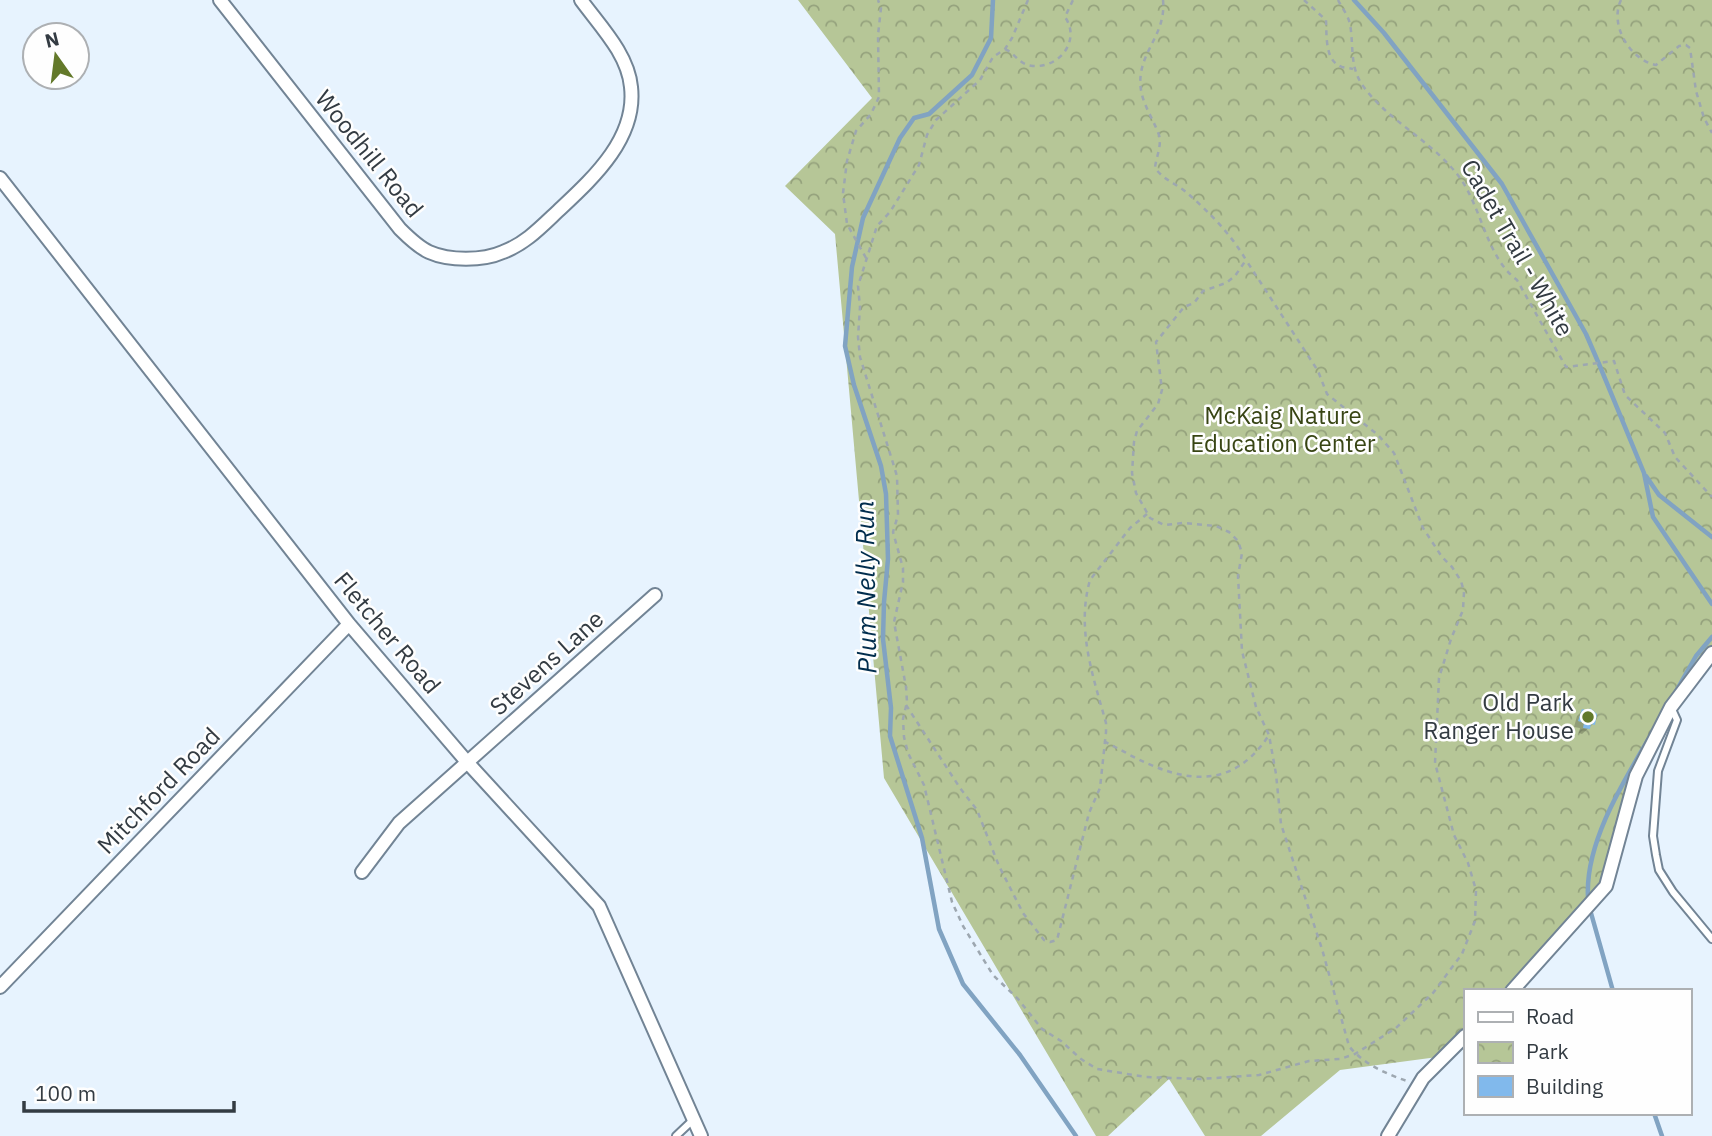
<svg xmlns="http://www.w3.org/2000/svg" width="1712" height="1136" font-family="'IBM Plex Sans',sans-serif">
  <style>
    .park { fill: url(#park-crowns) }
    .shadow { fill: #0003 }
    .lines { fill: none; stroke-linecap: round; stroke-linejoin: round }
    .stream { stroke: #81a3c2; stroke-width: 4.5 }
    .building { fill: #81b9ec }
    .lane-casing { stroke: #728495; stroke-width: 10 }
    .street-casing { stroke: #728495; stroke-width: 16 }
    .path { stroke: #9da7b0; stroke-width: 2.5; stroke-dasharray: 5 5; stroke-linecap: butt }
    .lane { stroke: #fff; stroke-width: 6 }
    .street { stroke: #fff; stroke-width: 12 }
    .poi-dot { fill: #63792a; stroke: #fefefe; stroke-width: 2.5 }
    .labels { text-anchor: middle; stroke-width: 5; stroke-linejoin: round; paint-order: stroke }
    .street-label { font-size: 24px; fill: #333b42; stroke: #fefefe }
    .park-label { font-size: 24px; fill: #384514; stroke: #fefefe }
    .poi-label { font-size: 24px; fill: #333b42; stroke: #fefefe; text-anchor: end }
    .water-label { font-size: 26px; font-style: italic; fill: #012d4d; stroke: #fefefe }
  </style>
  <defs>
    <pattern id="park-crowns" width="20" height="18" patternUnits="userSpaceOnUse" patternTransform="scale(1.75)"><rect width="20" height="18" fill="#b6c697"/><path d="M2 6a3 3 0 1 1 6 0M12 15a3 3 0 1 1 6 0" fill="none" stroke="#95a27d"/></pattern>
  </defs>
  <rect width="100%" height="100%" fill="#e7f3fe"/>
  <path class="park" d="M 798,0 L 1712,0 L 1712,654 L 1700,667 L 1636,776 L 1606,886 L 1512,991 L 1465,991 L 1465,1036 L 1445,1056 L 1340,1070 L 1261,1136 L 1205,1136 L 1169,1079 L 1108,1136 L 1096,1136 L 884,778 L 835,234 L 785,186 L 872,98 Z"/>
  <path class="shadow" d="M 1583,710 L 1593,724 L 1582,734 L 1579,733 L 1580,728 L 1574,727 L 1577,716 Z"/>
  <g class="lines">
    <path class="stream" d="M 993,0 L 991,38 L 972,75 L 929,114 L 914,118 L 900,138 L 863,218 L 852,267 L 845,346 L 854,385 L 881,466 L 886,494 L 888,559 L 884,602 L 883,639 L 891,708 L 890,736 L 922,838 L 939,929 L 963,984 L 1020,1055 L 1076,1136
      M 1354,0 L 1384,33 L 1502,184 L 1586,334 L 1599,364 L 1644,473 L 1653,517 L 1712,604
      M 1646,476 L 1659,495 L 1712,537
      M 1675,693 L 1696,656 L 1712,637
      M 1588,897 C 1585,844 1622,784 1648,740
      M 1591,913 L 1613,991
      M 1654,1113 L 1662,1136"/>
  </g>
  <path class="building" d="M 1590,708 L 1597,714 L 1595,725 L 1591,724 L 1590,729 L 1583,728 L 1584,723 L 1578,721 L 1582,709 L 1589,711 Z"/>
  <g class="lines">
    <defs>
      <path id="lane" d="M 1671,707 L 1677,720 L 1658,771 L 1653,836 L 1656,855 L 1659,870 L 1673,892 L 1712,939
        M 676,1136 L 694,1119"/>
      <path id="street" d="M 220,0 L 400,229 C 408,237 418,247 429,252 C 449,261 483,261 503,252 C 525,244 541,227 558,211 C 592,179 637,139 631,87 C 628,54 600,26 581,0
        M 0,178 L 349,624 L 467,762 L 599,906 L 701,1136
        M 362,872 L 399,823 L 655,595
        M 0,987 L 349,624
        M 1512,991 L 1606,886 L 1636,776 L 1671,707 L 1712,653
        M 1388,1136 L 1423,1078 L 1465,1036"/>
    </defs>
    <use href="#lane" class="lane-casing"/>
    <use href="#street" class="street-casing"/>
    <path class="path" d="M 1028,0 L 1012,38 L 1005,49 L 993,57 L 980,80 L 936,120 L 927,135 L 919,165 L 890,212 L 877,226 L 858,286 L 860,307 L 858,337 L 860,357 L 897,476 L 898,515 L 893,532 L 903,568 L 903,582 L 894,622 L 906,687 L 907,702 L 903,719 L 904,737 L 908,753 L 924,785 L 952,902 L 963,926 L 993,975 L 1018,999 L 1042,1029 L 1061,1041 L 1081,1059 L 1097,1069 L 1146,1077 L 1201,1079 L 1259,1075 L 1309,1061 L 1340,1059 L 1355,1054 L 1396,1028 L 1433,993 L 1462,954 L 1475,921 L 1476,890 L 1468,863 L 1454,835 L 1435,763 L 1439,678 L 1451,639 L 1463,610 L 1464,592 L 1461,581 L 1452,567 L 1442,557 L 1423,528 L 1394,453 L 1378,435 L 1327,394 L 1318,371 L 1246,260
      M 1163,0 C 1166,31 1145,47 1141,73 C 1137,98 1151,113 1159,135 C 1162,146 1156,157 1155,168 C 1164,180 1175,183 1186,192 C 1208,211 1231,234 1246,260 L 1235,276 L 1226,283 L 1203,291 L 1194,303 L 1184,307 L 1156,342 L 1162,390 L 1158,404 L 1137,431 L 1134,442 L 1132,473 L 1136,493 L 1150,518 L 1164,525 L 1183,523 L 1216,526 L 1229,532 L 1238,541 L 1242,553 L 1238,576 L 1242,651 L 1256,707 L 1269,735 L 1276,774 L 1281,824 L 1322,949 L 1349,1046 C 1362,1063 1386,1074 1407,1081
      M 1304,0 L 1326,20 C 1327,34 1324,61 1342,67 C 1346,68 1350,68 1353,69
      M 1338,0 C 1342,8 1348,15 1350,24 C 1354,46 1349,66 1363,86 C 1389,122 1433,141 1460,178 C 1482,209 1487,258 1517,280 L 1566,367 L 1614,361 L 1625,395 L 1665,433 L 1675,457 L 1712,497
      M 1621,0 C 1609,25 1630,60 1656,65 L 1679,46 L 1686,45 L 1690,48 L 1696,91 L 1704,118 L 1712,133
      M 1005,49 C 1016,54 1019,65 1033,66 C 1060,68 1081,40 1065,17 L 1073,0
      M 866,258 L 847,224 L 843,193 L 847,161 L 856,131 L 871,114 L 879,97 L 878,35 L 881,8 L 878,0
      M 906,705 L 960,788 L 977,810 L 999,866 L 1023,913 L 1044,940 L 1050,942 L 1057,940 L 1089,813 L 1100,788 L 1106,732 L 1106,723 C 1093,676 1076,629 1090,580 L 1130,528 L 1147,514
      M 1104,741 C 1112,746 1120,749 1128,754 C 1181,782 1231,793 1269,735"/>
    <use href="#lane" class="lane"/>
    <use href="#street" class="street"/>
  </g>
  <circle class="poi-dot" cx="1588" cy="717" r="7"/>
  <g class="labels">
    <g class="street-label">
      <text transform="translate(369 154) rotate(51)" y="8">Woodhill Road</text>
      <text transform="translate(1517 248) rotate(60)" y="8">Cadet Trail - White</text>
      <text transform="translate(387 633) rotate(50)" y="8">Fletcher Road</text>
      <text transform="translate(547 663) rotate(-42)" y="8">Stevens Lane</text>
      <text transform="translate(159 791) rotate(-46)" y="8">Mitchford Road</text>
    </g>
    <g class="park-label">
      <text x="1283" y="424">McKaig Nature<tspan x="1283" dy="28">Education Center</tspan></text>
    </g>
    <g class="poi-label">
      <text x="1574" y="711">Old Park<tspan x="1574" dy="28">Ranger House</tspan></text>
    </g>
    <g class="water-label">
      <text transform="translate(866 587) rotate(-91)" y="9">Plum Nelly Run</text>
    </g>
  </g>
  <rect x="1464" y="989" width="228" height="126" fill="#fefefe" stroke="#adb0b3" stroke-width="2"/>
  <rect x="1478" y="1012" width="35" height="10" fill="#ffffff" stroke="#adb0b3" stroke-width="2"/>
  <text x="1526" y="1024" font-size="21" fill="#333b42">Road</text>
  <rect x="1478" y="1042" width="35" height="21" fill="url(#park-crowns)" stroke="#adb0b3" stroke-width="2"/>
  <text x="1526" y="1059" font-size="21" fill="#333b42">Park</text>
  <rect x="1478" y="1076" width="35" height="21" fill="#81b9ec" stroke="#adb0b3" stroke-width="2"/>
  <text x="1526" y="1094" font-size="21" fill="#333b42">Building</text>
  <g transform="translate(56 56) rotate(346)"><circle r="33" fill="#fefefe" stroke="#adb0b3" stroke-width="2"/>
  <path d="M0-5L12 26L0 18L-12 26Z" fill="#63792a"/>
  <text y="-10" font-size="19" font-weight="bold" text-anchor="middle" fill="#333b42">N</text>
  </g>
  <path d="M24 1101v10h210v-10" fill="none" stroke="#333b42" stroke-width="3.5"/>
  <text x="35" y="1101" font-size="21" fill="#333b42" stroke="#fefefe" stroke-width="5" paint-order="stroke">100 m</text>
</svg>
